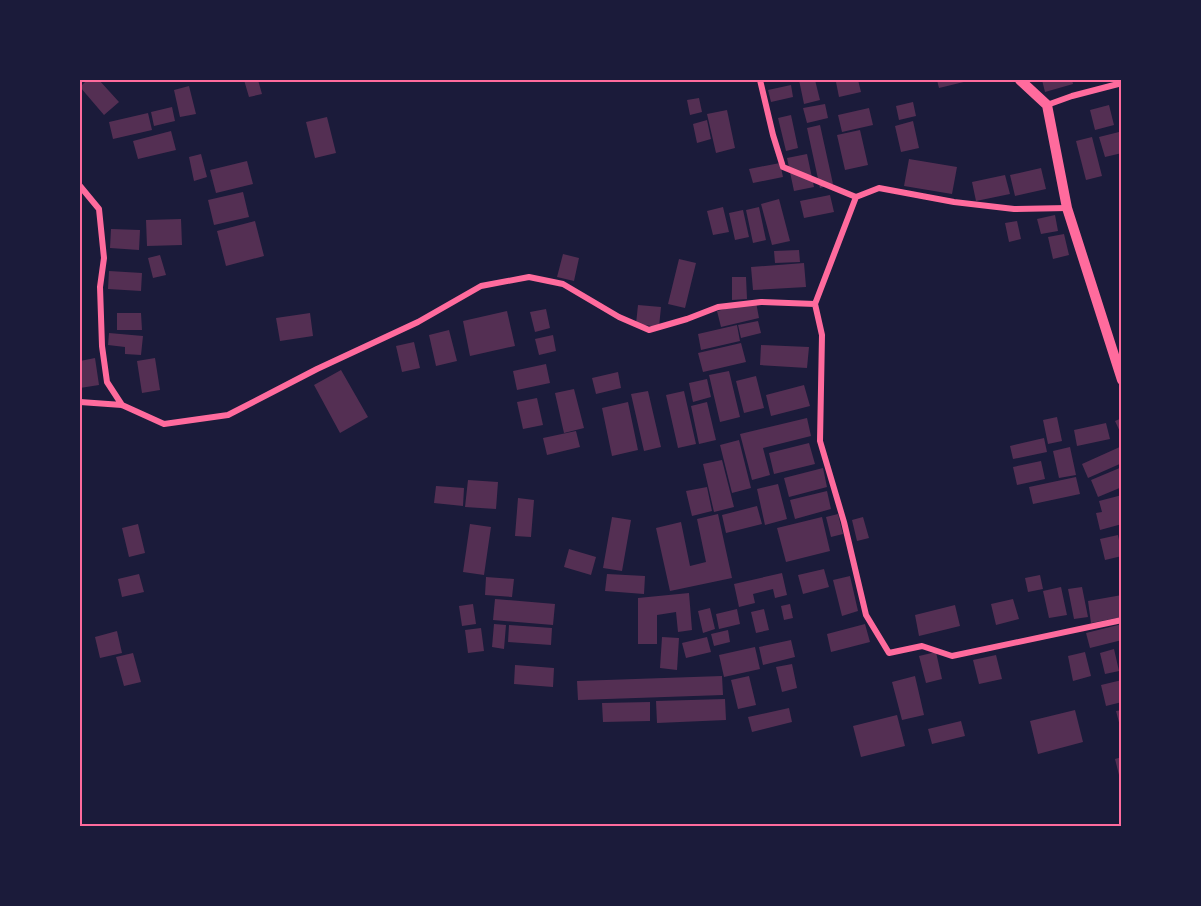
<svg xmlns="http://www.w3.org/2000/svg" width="1201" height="906" font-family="'IBM Plex Sans',sans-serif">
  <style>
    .building { fill: #542f53 }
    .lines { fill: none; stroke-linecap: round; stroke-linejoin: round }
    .minor { stroke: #ff6b9d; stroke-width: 6 }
    .tertiary { stroke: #ff6b9d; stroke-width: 10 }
    .neatline { fill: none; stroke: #ff6b9d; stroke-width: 2 }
  </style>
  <rect width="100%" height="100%" fill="#1b1b3a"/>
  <path class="building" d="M 87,80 L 99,80 L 119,102 L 104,115 L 80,87 Z
    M 244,80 L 258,80 L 262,94 L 249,97 Z
    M 799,80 L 815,80 L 820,100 L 804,104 Z
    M 846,80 L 858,80 L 861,92 L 839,97 L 836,82 Z
    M 937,80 L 972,80 L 939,88 Z
    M 1042,80 L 1072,80 L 1073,84 L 1045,92 Z
    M 791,85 L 793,97 L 771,102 L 768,90 Z
    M 189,86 L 196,114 L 180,117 L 174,90 Z
    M 699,98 L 702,112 L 690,115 L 687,100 Z
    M 913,102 L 916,116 L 899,120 L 896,106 Z
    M 825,104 L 828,118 L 807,123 L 803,108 Z
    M 1109,105 L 1114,125 L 1095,130 L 1090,110 Z
    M 172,107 L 175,121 L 154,126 L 151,112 Z
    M 869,108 L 873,125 L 842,132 L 838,115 Z
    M 727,110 L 735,148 L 716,153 L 707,114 Z
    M 148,113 L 152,130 L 113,139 L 109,122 Z
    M 791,115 L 798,148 L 786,151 L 778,118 Z
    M 327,117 L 336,153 L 315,158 L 306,122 Z
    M 707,120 L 711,139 L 697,143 L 693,124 Z
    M 913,121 L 919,148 L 901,152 L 895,126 Z
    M 820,125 L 833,184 L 820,188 L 807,128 Z
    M 860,130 L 868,165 L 845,170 L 837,135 Z
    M 171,131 L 176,150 L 138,159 L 133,141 Z
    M 1119,132 L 1122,153 L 1105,157 L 1099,137 Z
    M 1092,137 L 1102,176 L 1086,180 L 1076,141 Z
    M 201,154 L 207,177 L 194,181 L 189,157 Z
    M 807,154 L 814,187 L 794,191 L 787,158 Z
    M 909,159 L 957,167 L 952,194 L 904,186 Z
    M 247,161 L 253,184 L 216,193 L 210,170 Z
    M 780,163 L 783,177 L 753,183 L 749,169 Z
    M 1041,168 L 1046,189 L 1015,196 L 1010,175 Z
    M 1005,175 L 1010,194 L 976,201 L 972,182 Z
    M 243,192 L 249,217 L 214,225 L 208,200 Z
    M 830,195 L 834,212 L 804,218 L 800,201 Z
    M 779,199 L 790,241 L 772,245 L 761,204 Z
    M 723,207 L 729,232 L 713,235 L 707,211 Z
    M 759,207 L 766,240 L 753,243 L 746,210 Z
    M 743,210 L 749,237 L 735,240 L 729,213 Z
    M 1055,215 L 1058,231 L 1041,234 L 1037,219 Z
    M 181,219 L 182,245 L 147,246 L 146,220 Z
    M 255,221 L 264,256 L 226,266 L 217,231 Z
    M 1017,221 L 1021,239 L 1009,242 L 1005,223 Z
    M 111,229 L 140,230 L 139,250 L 110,248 Z
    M 1064,234 L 1069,255 L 1053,259 L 1048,237 Z
    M 799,250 L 800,262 L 775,263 L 774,251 Z
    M 563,254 L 579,258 L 574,281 L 557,277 Z
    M 160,255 L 166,275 L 153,278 L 148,258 Z
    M 679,259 L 696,263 L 685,308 L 668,304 Z
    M 804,263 L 806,287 L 753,290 L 751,267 Z
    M 109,271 L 142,273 L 141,291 L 108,289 Z
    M 732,277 L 746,277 L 747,299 L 732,300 Z
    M 756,302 L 759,318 L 721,327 L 717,311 Z
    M 638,305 L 661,307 L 659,327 L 636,324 Z
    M 546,309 L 550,328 L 535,332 L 530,312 Z
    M 507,311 L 515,346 L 470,356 L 463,321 Z
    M 117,313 L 141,313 L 142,330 L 117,330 Z
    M 310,313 L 313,336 L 280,341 L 276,318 Z
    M 758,321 L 761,333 L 741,338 L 738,325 Z
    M 737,325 L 740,341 L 701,350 L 698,334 Z
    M 449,330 L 457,361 L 436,366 L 429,335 Z
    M 109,333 L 143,336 L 141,355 L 125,354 L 125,347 L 108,345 Z
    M 553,335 L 556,351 L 539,355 L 535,339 Z
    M 414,342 L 420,368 L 402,372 L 396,346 Z
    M 741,343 L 746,362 L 703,372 L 698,353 Z
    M 761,345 L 809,347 L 807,368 L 760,365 Z
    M 95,358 L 99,385 L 80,388 L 80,361 Z
    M 155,358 L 160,390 L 142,393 L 137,361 Z
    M 546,364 L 550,383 L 517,390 L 513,371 Z
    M 341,370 L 368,417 L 340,433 L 314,385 Z
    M 729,371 L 740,417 L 720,422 L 709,375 Z
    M 618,372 L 621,388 L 596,394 L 592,378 Z
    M 756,376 L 764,408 L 744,413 L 736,381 Z
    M 707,379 L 711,397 L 693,402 L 689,383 Z
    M 804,385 L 810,406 L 771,416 L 766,395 Z
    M 574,389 L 584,428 L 564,433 L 555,393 Z
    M 648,391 L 661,447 L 644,451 L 631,394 Z
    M 684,391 L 696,444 L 678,448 L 666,395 Z
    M 537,398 L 543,425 L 523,429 L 517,402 Z
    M 628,402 L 638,450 L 612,456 L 602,408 Z
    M 707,402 L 716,440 L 699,444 L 691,406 Z
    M 1057,417 L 1062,441 L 1048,444 L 1043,420 Z
    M 807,418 L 811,436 L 763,448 L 770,475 L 752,480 L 740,434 Z
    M 1122,418 L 1122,436 L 1115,421 Z
    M 1106,423 L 1110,439 L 1077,446 L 1074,430 Z
    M 576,431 L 580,447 L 547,455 L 543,438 Z
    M 1044,438 L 1047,452 L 1013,459 L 1010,446 Z
    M 739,440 L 751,488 L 732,493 L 720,445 Z
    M 809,443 L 815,464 L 774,474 L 769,453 Z
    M 1122,446 L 1122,463 L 1088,478 L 1082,464 Z
    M 1070,447 L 1076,475 L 1059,478 L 1053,451 Z
    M 722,460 L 734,507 L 714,512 L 703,464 Z
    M 1041,461 L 1045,479 L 1017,485 L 1013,467 Z
    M 1122,467 L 1122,487 L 1098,497 L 1091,480 Z
    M 823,468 L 827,487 L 789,497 L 784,478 Z
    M 1076,477 L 1080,494 L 1033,504 L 1029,487 Z
    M 468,480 L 498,482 L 496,509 L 465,507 Z
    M 778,484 L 787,519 L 765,525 L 757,489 Z
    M 436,486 L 464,488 L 463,506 L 434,503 Z
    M 707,487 L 712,511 L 692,516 L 686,491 Z
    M 827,491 L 831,509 L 795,519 L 790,500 Z
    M 1122,495 L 1122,524 L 1100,530 L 1096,513 L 1102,512 L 1099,501 Z
    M 518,498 L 534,500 L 531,537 L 515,536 Z
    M 757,506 L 762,524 L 726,533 L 722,515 Z
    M 718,514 L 732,578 L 670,591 L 656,528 L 681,522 L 690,566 L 706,562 L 697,519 Z
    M 838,514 L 843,534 L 831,537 L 826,517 Z
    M 612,517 L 631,520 L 622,571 L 603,568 Z
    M 822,517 L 830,551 L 786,562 L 777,528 Z
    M 863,517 L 869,538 L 857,541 L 852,520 Z
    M 138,524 L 145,553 L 129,557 L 122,528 Z
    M 470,524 L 491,527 L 484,575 L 463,572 Z
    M 1118,535 L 1122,556 L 1105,560 L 1100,539 Z
    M 569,549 L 596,557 L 591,575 L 564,567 Z
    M 824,569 L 829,587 L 803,594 L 798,575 Z
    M 782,573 L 787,595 L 775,598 L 773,589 L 753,594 L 755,603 L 739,607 L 734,584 Z
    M 139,574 L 144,592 L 122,597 L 118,579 Z
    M 607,574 L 645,576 L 644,594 L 605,591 Z
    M 1040,575 L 1043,589 L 1028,592 L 1025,578 Z
    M 850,576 L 858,611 L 842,616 L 833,580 Z
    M 486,577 L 514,579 L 512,597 L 485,595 Z
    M 1061,587 L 1067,615 L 1049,618 L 1043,591 Z
    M 1082,587 L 1088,617 L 1074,619 L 1068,589 Z
    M 689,593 L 692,630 L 678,632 L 676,612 L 657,615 L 657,644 L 638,644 L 638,598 Z
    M 1122,595 L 1122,617 L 1091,623 L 1088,601 Z
    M 495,599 L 555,604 L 553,625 L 493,620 Z
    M 1013,599 L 1019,619 L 996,625 L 991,604 Z
    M 473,604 L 476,624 L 462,626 L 459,606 Z
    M 790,604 L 793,618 L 784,620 L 781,606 Z
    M 955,605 L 960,626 L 919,636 L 915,615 Z
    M 710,608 L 715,629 L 703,633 L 698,611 Z
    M 737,609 L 740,624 L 719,629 L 716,614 Z
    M 764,609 L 769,630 L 756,633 L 751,612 Z
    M 494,624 L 506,625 L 504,649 L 492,647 Z
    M 865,624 L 870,642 L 831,652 L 827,634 Z
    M 1122,624 L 1122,640 L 1090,648 L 1086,633 Z
    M 509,625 L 552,628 L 551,645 L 508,642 Z
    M 481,628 L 484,651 L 468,653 L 465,630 Z
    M 728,630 L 730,642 L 714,646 L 711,634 Z
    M 117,631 L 122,653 L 100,658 L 95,637 Z
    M 662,637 L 679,638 L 677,670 L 660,668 Z
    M 707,637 L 711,652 L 686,658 L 682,643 Z
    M 791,640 L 795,657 L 763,665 L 759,647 Z
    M 755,647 L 760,669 L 724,677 L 719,655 Z
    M 1114,649 L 1119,671 L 1105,674 L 1100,653 Z
    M 936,652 L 942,679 L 926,683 L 919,656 Z
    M 1085,652 L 1091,676 L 1073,681 L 1068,656 Z
    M 133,653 L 141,682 L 124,686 L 116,657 Z
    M 996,655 L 1002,679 L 979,684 L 973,660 Z
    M 792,664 L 797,688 L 782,692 L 776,667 Z
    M 515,665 L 554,668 L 553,687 L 514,684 Z
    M 722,676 L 723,695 L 578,700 L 577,681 Z
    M 749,676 L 756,705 L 738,709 L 731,680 Z
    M 915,676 L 924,715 L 902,720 L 892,682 Z
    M 1122,680 L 1122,702 L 1106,706 L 1101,685 Z
    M 725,699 L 726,720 L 657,723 L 656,701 Z
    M 650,702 L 650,721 L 603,722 L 602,703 Z
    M 789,708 L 792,722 L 752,732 L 748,717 Z
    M 1075,710 L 1083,742 L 1038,754 L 1030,721 Z
    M 1122,710 L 1122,730 L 1121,730 L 1116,711 Z
    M 897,715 L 905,746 L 861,757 L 853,726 Z
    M 961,721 L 965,736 L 932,744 L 928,729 Z
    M 1122,757 L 1122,783 L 1121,783 L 1115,759 Z"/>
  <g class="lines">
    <path class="minor" d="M 760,80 L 773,135 L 783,167 L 856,197
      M 1047,105 L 1072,96 L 1122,83
      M 80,186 L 99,209 L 104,258 L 100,287 L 102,346 L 107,382 L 122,405
      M 815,304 L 822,335 L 820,441 L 844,522 L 866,615 L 889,653 L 922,646 L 952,656 L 1122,620
      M 80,402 L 122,405 L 164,424 L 228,415 L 317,369 L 418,322 L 481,286 L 529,277 L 563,284 L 619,317 L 649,330 L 687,319 L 718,307 L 761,302 L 815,304 L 856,197 L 879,188 L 954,202 L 1014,209 L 1067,208"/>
    <path class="tertiary" d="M 1020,80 L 1047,105 L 1067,208 L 1122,380"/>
  </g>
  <rect width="1201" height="906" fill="none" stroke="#1b1b3a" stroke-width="162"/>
  <rect x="81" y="81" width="1039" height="744" class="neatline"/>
</svg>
